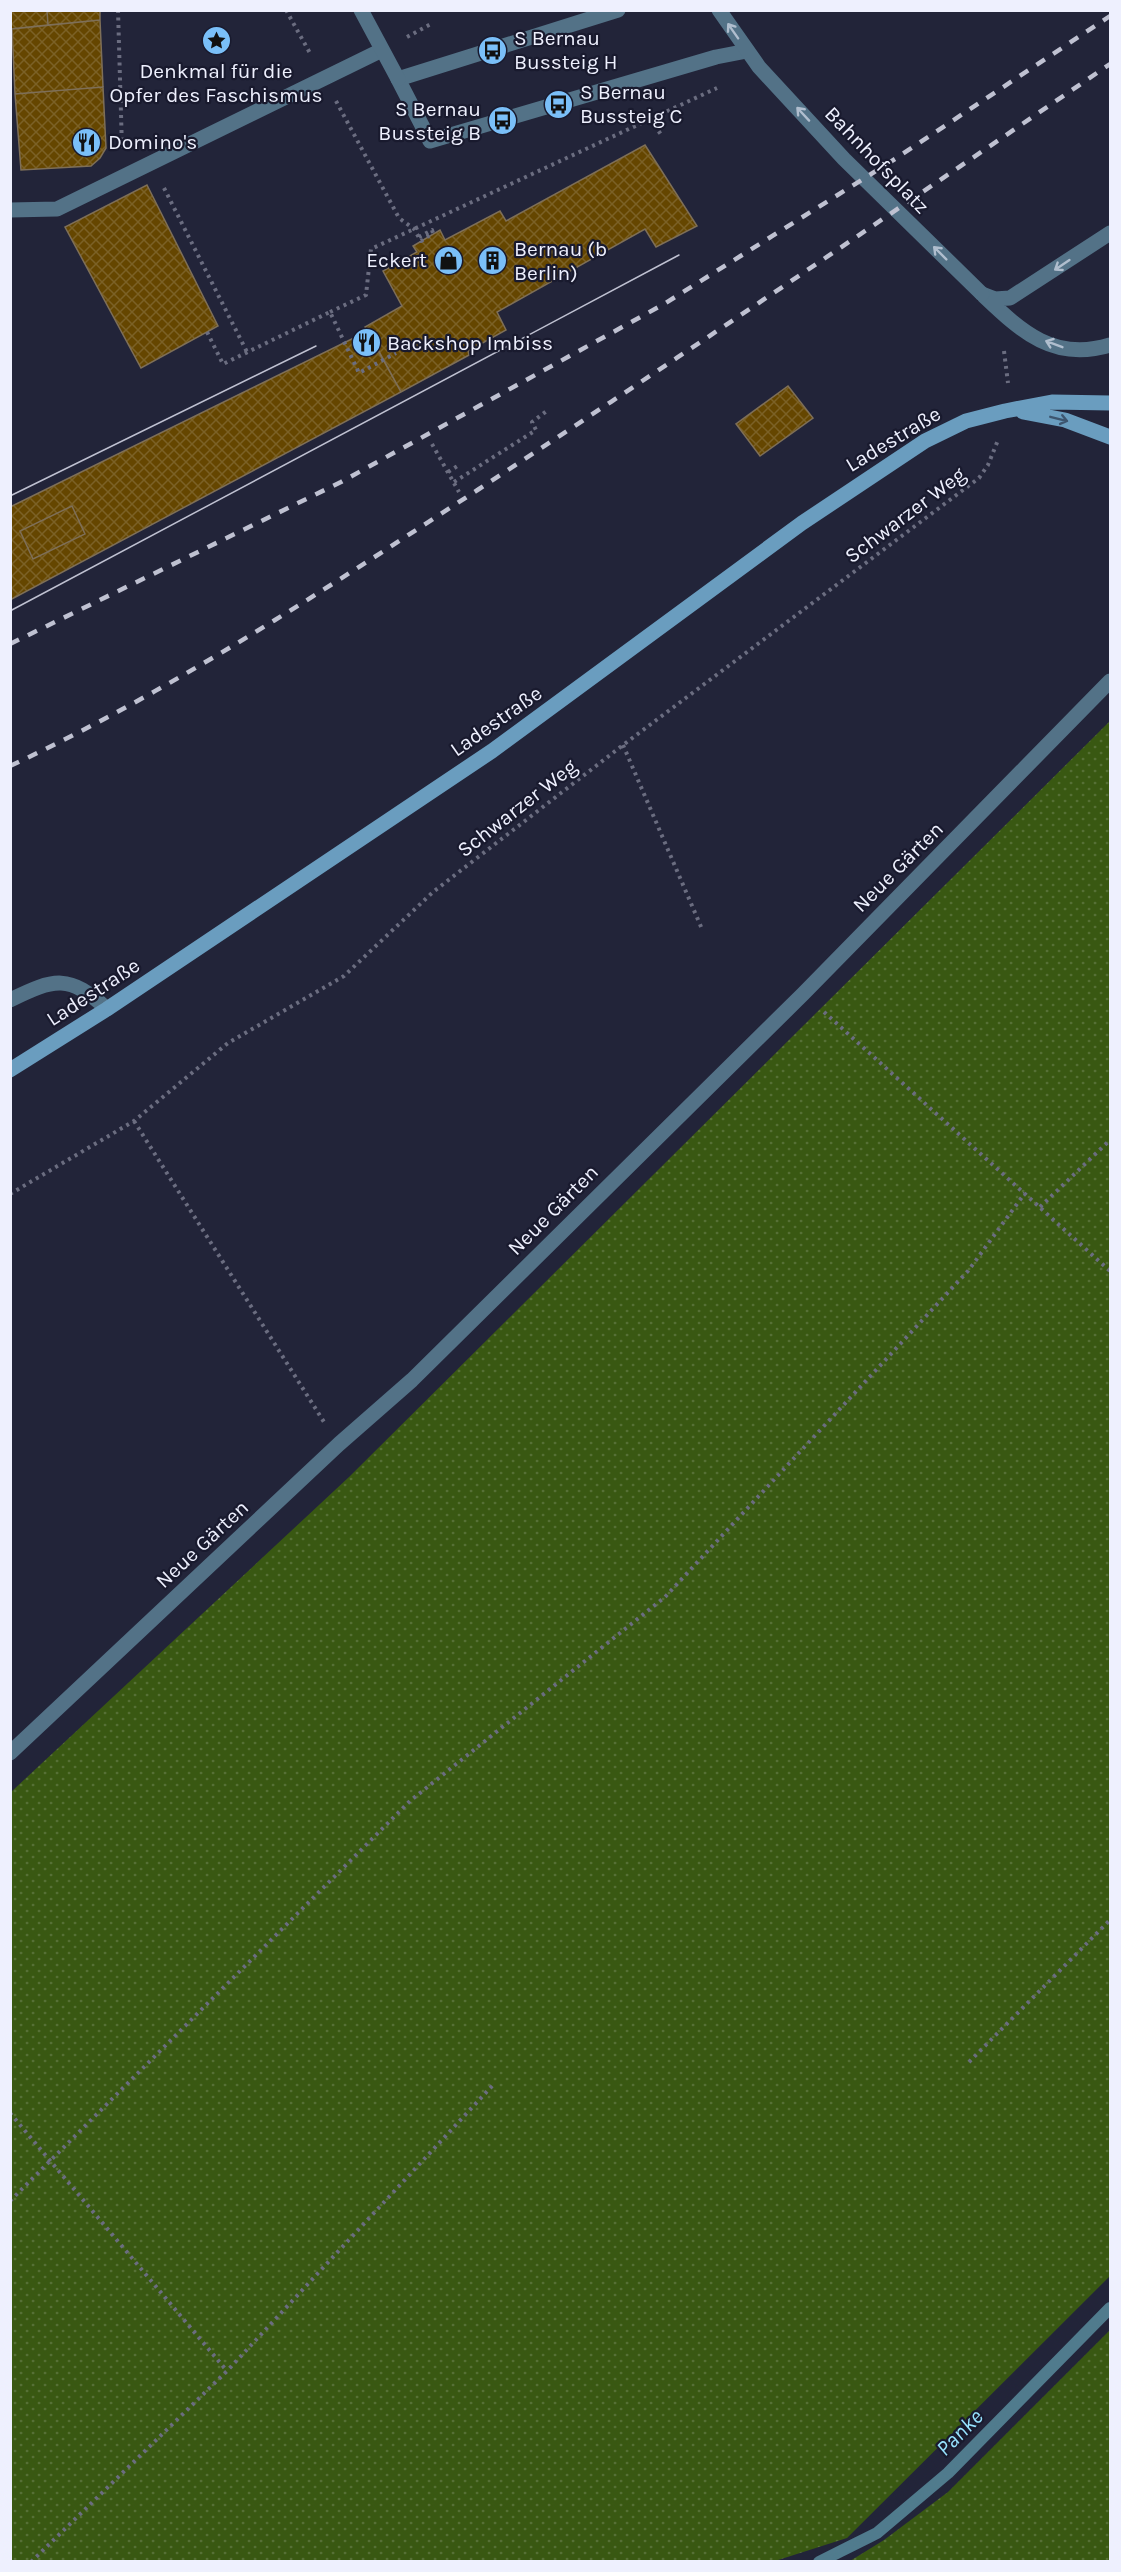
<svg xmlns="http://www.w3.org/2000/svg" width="1121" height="2572" font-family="Karla,sans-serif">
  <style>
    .grass { fill: url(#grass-dots) }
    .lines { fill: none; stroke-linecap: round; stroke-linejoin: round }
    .stream { stroke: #507b8d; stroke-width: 12 }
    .building { fill: url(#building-cross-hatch); stroke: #7e6f58; stroke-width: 1.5 }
    .path { stroke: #6b6d80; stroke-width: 4; stroke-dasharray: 3 4.5; stroke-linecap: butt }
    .lane { stroke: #537287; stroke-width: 15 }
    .street { stroke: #537287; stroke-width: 15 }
    .secondary { stroke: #6a9dbf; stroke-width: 15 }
    .tram { stroke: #bfc1d1; stroke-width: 1.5 }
    .rail { stroke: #bfc1d1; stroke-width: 4.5; stroke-dasharray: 10 10; stroke-linecap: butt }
    .oneway { stroke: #b0bece }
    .oneway2 { stroke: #3d556f }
    .labels { text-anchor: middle; stroke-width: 4.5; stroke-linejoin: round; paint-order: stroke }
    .poi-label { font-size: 21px; fill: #eef0fe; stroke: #191a2e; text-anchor: start }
    .street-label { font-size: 21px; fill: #eef0fe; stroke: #191a2e }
    .water-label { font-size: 22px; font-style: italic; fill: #97e3ff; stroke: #191a2e }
  </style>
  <defs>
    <pattern id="grass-dots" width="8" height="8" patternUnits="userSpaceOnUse" patternTransform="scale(1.5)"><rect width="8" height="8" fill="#395812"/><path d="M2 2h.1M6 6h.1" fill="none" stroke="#567036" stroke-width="1.8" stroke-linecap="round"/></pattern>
    <pattern id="building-cross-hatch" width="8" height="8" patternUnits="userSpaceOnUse" patternTransform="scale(1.5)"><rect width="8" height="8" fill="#654600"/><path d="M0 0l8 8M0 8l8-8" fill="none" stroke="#7b6126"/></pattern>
  </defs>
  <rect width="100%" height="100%" fill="#222439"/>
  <path class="grass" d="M 1110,721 L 1110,2276 L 847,2538 L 775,2561 L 11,2561 L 11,1792 L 349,1477 Z
    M 1110,2330 L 1110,2561 L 850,2561 L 884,2540 L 948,2492 Z"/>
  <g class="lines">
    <path class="stream" d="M 819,2562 L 877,2533 L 948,2473 L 1110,2308"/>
  </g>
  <path class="building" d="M 10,10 L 47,10 L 48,25 L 10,29 Z
    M 47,10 L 100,10 L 100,20 L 48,25 Z
    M 100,20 L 103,87 L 15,94 L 12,29 Z
    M 103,87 L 106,148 L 100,158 L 91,166 L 21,170 L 15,94 Z
    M 645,145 L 697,226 L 656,247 L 645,229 L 497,312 L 506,330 L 468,351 L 469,355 L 401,392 L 365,327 L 402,306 L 383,271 L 417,252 L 413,246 L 440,230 L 445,240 L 500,211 L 506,221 Z
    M 147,185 L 218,326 L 141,368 L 65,227 Z
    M 368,331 L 401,392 L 10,600 L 10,507 Z
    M 788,386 L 813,418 L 760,456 L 736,424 Z
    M 72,506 L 85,534 L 33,559 L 20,531 Z"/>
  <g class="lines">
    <path class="path" d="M 118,10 L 122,148
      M 286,10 L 311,55
      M 407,37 L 431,24
      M 336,101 L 399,218 L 414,229 L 421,241 L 433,233 L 432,230 L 419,237
      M 650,119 L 662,136
      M 164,188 L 247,352
      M 330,312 L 366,295 L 371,249 L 717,88
      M 207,332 L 223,364 L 330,312 L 359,373 L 396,353
      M 1004,351 L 1008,383
      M 432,444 L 459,492
      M 448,472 L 459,465
      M 454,482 L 536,430 L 532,422 L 548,410
      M 623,745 L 702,929
      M 824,1012 L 1110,1271
      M 134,1121 L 324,1422
      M 10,1194 L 134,1121 L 228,1043 L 344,976 L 433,892 L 623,745 L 979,478 L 988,465 L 998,440
      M 1040,1207 L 1110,1140
      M 969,2062 L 1110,1920
      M 10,2113 L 227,2371
      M 10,2201 L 410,1801 L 665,1597 L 968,1271 L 1025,1193
      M 31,2562 L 227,2371 L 493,2085"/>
    <path class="lane" d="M 618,10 L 398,79 L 430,141 L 716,57 L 747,51
      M 10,210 L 57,209 L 382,50
      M 982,294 L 995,299 L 1010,298 L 1110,233
      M 984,296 C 1022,332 1054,362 1110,345
      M 10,1000 C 55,978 69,974 107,1009
      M 10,1753 L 339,1444 L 412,1380 L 803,994 L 1110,681"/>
    <path class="street" d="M 361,10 L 398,79
      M 719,10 L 759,67 L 844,159 L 982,294"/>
    <path class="secondary" d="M 1023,412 L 1065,420 L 1110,437
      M 10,1070 L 107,1009 L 492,751 L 802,523 L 925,441 L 966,421 L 1005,411 L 1052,402 L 1110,403"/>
    <path class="tram" d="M 10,496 L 316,346
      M 10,611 L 679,255"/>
    <path class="rail" d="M 10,644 L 341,482 L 664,304 L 895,159 L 1110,16
      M 10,766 C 175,689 327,588 479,489 C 691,350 901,207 1110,64"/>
  </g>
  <defs><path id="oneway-shaft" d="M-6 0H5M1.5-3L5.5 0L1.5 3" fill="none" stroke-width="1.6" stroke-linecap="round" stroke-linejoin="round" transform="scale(1.5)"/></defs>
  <g class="oneway">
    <use href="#oneway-shaft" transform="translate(733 31) rotate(-125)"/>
    <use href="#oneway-shaft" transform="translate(803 114) rotate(-133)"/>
    <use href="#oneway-shaft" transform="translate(940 253) rotate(-135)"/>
    <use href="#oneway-shaft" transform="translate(1062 265) rotate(146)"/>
    <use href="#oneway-shaft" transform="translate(1054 344) rotate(-159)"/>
  </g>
  <use class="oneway2" href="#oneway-shaft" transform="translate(1059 419) rotate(14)"/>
  <defs>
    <symbol id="sight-disc" viewBox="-11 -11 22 22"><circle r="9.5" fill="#7abff8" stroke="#191a2e"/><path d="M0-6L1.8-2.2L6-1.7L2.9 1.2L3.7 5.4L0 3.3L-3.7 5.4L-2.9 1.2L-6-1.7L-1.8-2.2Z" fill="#111"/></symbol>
    <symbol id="bus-disc" viewBox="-11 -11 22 22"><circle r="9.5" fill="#7abff8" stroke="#191a2e"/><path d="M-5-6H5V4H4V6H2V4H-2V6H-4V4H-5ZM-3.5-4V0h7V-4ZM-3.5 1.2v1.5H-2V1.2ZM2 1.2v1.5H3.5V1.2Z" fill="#111"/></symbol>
    <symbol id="restaurant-disc" viewBox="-11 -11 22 22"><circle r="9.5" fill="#7abff8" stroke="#191a2e"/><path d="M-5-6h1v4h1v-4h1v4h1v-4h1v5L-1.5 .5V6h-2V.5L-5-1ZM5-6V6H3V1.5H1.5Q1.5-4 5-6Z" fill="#111"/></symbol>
    <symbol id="shop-disc" viewBox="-11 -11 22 22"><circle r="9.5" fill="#7abff8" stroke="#191a2e"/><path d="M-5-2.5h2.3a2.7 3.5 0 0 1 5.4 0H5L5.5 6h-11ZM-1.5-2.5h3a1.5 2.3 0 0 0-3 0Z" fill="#111"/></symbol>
    <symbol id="building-disc" viewBox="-11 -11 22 22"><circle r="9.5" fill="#7abff8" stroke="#191a2e"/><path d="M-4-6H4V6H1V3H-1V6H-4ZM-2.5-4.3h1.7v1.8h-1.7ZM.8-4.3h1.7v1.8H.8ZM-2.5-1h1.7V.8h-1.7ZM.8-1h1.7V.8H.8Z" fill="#111"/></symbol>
  </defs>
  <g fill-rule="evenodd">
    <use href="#sight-disc" x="200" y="24" width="33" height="33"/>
    <use href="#bus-disc" x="476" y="34" width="33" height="33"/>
    <use href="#bus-disc" x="542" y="88" width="33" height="33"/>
    <use href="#bus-disc" x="486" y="104" width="33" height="33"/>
    <use href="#restaurant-disc" x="70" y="126" width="33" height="33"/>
    <use href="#shop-disc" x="432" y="244" width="33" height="33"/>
    <use href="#building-disc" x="476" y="244" width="33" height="33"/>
    <use href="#restaurant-disc" x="350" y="326" width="33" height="33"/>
  </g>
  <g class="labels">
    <g class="poi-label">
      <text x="514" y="45">S Bernau<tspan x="514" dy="24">Bussteig H</tspan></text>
      <text x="216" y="78" text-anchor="middle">Denkmal für die<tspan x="216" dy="24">Opfer des Faschismus</tspan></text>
      <text x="580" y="99">S Bernau<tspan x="580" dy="24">Bussteig C</tspan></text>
      <text x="481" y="116" text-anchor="end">S Bernau<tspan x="481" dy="24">Bussteig B</tspan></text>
      <text x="108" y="149">Domino's</text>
      <text x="514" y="256">Bernau (b<tspan x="514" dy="24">Berlin)</tspan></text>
      <text x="427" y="267" text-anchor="end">Eckert</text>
      <text x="387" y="350">Backshop Imbiss</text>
    </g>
    <g class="street-label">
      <text transform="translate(877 160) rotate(46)" y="7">Bahnhofsplatz</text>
      <text transform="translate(893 439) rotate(-31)" y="7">Ladestraße</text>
      <text transform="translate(905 515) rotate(-37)" y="7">Schwarzer Weg</text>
      <text transform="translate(496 721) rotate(-35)" y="7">Ladestraße</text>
      <text transform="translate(517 808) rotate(-38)" y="7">Schwarzer Weg</text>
      <text transform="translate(898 867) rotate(-45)" y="7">Neue Gärten</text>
      <text transform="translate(93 992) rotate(-33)" y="7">Ladestraße</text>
      <text transform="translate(553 1210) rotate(-45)" y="7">Neue Gärten</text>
      <text transform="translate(202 1544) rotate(-43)" y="7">Neue Gärten</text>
    </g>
    <g class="water-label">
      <text transform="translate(959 2432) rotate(-45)" y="8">Panke</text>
    </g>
  </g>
  <rect width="1121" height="2572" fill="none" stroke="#eef0fe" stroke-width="24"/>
</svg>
